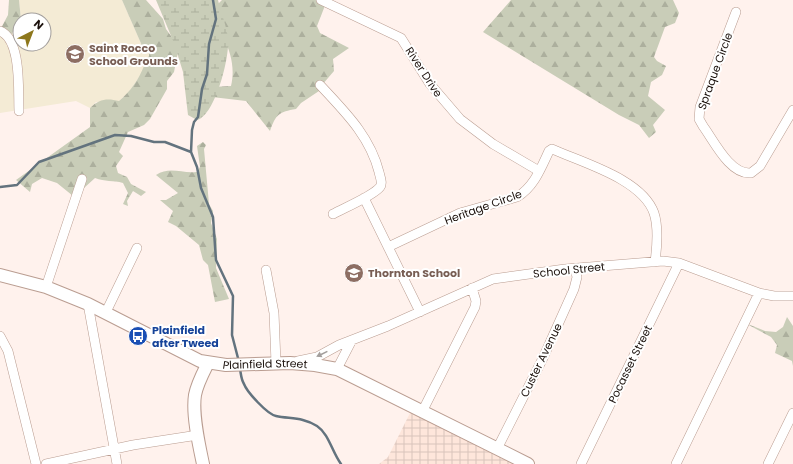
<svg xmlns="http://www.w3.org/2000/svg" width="793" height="464" font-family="Poppins,sans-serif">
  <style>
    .industrial { fill: url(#industrial-grid) }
    .education { fill: #f4ebd5 }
    .forest { fill: url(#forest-firs) }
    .wetland { fill: url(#wetland-marsh) }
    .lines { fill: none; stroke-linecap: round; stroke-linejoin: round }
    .stream { stroke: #63737e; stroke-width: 2.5 }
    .street-casing { stroke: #ba9d91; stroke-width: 10 }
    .secondary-casing { stroke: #ba9d91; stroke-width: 14 }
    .street { stroke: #fff; stroke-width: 9 }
    .secondary { stroke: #fff; stroke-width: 12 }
    .oneway { fill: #a39f9d }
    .labels { text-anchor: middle; stroke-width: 4; stroke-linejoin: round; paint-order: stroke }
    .education-label { font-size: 11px; font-weight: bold; fill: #785e54; stroke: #fff; text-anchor: start }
    .street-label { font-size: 11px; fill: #1a100b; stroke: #fff }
    .transit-label { font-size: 11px; font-weight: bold; fill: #164399; stroke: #fff; text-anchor: start }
  </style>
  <defs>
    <pattern id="industrial-grid" width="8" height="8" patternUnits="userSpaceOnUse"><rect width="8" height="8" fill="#fee6db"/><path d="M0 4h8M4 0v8" fill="none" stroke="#d9c4bb"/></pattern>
    <pattern id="forest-firs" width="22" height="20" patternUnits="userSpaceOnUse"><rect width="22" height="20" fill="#c9cdb8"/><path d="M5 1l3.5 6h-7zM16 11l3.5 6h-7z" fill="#acaf9d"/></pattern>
    <pattern id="wetland-marsh" width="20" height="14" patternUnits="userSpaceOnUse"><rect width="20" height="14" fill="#c9cdb8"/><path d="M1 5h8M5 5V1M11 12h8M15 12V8" fill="none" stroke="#acaf9d"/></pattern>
  </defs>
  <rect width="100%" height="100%" fill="#fff2ed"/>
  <path class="industrial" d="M 413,407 L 527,464 L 379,464 L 388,457 Z"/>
  <path class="education" d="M 19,0 L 122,0 L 143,48 L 149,52 L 150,57 L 143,71 L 129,92 L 119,101 L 96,102 L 90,108 L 76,101 L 0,113 L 0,33 L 18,25 L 20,22 L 20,44 L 44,44 L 44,20 L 21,20 Z"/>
  <path class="forest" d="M 9,0 L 19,0 L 21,20 L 10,36 L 0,30 L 8,15 Z
    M 122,0 L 146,0 L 163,19 L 166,29 L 179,47 L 174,72 L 167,81 L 167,89 L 150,119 L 144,125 L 128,132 L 119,152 L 123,156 L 116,166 L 118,173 L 127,177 L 131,184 L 146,192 L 141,196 L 133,191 L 127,201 L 128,206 L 123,204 L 128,193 L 123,183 C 113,180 105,182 95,178 L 84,188 L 78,200 L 57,183 L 42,178 L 32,184 L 30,192 L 16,180 L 90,127 L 90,108 C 99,99 107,98 119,101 C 130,92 139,79 144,66 C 146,60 150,59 149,52 L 143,48 Z
    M 222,0 L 323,0 L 326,3 L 317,26 L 320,33 L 349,48 L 333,59 L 334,71 L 322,85 L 322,89 L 301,103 L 296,109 C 279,112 276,114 270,131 L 246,101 L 212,97 L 212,87 L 231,86 C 239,51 215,34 218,4 Z
    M 511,0 L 673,0 L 679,13 L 675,23 L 665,27 L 654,57 L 657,61 L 666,66 L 662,75 L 651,82 L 648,96 L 665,110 L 653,125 L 656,132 L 649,138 L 639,125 L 619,115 L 483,32 Z
    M 203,142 L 206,145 L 204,149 L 209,204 L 213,211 L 211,223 L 217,239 L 216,268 L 229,299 L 215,302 L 208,265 L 203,260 L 199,245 L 176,226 L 168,222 L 173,211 L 160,200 L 166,200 L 178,193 L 156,175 C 170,166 182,174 197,172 L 200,167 L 197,146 Z
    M 787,317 L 793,326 L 793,366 L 792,361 L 775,353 L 777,345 L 771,337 L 745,323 L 765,331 L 776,332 L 783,327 Z"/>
  <path class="wetland" d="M 156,0 L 218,0 C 221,13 227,27 228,39 C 230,57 215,116 197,120 L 188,115 L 183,72 L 174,43 Z"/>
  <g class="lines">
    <path class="stream" d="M 213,0 L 216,19 L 209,44 L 207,74 L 202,89 L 198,117 L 194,122 L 192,130 L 191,152 L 197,167 L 201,188 L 213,217 L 216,260 L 233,296 L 232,335 L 239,362
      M 0,187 L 17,185 L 39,162 L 115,135 L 131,136 L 154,142 L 165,142 L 191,152
      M 240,369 C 241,374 241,379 244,384 C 247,392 267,414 276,416 C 290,419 303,417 317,426 C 329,434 332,452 341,464"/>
    <defs>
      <path id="street" d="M 321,0 L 401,38 L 430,84 L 460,119 L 493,144 L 539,171
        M 736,12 L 700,107 L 699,119 L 703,126 C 714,141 730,175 751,173 L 760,166 L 793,110
        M 0,31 C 22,40 18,91 19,111
        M 320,85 C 345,112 370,136 379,172 C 380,177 383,183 380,187 C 373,196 344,208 333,214
        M 364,198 L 420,312
        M 388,247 L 460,213 L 517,197 C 534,187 541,168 549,151 L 552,149 C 583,163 642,179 654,213 C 659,228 657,247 655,262
        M 266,270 L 274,313 L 276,363
        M 46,287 L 82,179
        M 88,304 L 117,464
        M 106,312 L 137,248
        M 0,336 L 8,351 L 36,464
        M 298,361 L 317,357 L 339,345 L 388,326 L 493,279 L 565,269 L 663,261 L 679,263 L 759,293 L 774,296 L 793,296
        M 337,369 L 352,340
        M 422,412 L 475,307 L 476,301 L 472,288
        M 497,449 L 543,358 L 574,289 L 577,277 L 575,269
        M 46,464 L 133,445 L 198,435
        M 581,464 L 679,263
        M 676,464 L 759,293
        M 768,464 L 793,413"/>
      <g id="secondary">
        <path id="s1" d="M 0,275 L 46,287 L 88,304 L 200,361 L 226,365 L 290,363 L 315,365 L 337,369 L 528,464"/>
        <path d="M 203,464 C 199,445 192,414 195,395 C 197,384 203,373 208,363"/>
      </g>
    </defs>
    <use href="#street" class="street-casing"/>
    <use href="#secondary" class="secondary-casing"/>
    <use href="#street" class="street"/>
    <use href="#secondary" class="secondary"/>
  </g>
  <defs><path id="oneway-solid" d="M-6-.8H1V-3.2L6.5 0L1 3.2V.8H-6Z"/></defs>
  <use class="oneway" href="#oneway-solid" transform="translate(322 354) rotate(154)"/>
  <defs>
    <symbol id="school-disc" viewBox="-11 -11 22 22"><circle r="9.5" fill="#8d6e63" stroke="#fff"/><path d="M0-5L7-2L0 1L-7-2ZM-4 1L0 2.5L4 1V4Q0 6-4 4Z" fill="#fff"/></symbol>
    <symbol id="bus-disc" viewBox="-11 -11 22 22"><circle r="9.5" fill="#1a4fb4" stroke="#fff"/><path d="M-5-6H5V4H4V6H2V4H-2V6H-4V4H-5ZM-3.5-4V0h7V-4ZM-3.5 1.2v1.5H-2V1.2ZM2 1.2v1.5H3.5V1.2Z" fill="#fff"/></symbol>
  </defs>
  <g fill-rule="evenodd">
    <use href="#school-disc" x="64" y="43" width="22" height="22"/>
    <use href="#school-disc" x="343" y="262" width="22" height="22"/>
    <use href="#bus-disc" x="127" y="325" width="22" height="22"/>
  </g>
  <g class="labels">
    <g class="education-label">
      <text x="89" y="52">Saint Rocco<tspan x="89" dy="13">School Grounds</tspan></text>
      <text x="368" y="277">Thornton School</text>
    </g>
    <g class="street-label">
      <text transform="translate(715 71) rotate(-70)" y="4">Spraque Circle</text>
      <text transform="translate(424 72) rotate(57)" y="4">River Drive</text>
      <text transform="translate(483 207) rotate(-20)" y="4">Heritage Circle</text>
      <text transform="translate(569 270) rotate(-6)" y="4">School Street</text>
      <text transform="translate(541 360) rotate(-64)" y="4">Custer Avenue</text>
      <text dy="4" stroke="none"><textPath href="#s1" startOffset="284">Plainfield Street</textPath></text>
      <text transform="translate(630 364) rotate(-64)" y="4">Pocasset Street</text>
    </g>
    <g class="transit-label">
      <text x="152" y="334">Plainfield<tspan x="152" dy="13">after Tweed</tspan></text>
    </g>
  </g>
  <g transform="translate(32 32) rotate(42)"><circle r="19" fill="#ffffff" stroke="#a39f9d"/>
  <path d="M0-3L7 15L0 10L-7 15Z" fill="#8d771c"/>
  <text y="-6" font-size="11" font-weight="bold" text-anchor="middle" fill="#1a100b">N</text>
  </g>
</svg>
